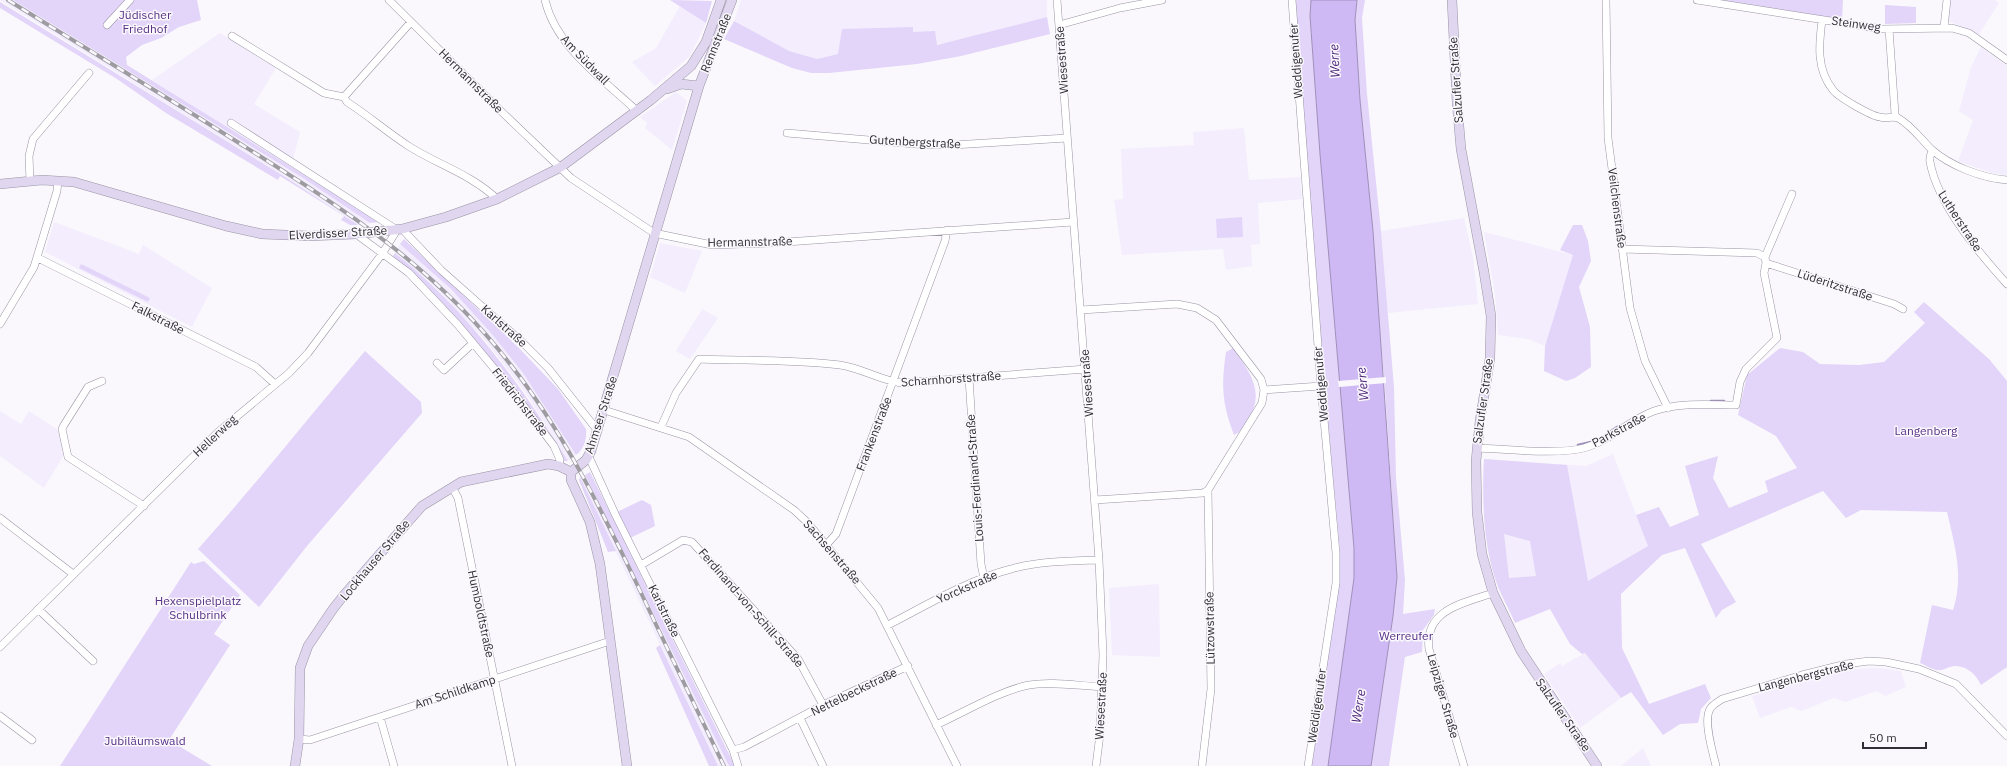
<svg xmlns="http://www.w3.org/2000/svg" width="2007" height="766" font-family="'IBM Plex Sans',sans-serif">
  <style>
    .built { fill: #f3edfd }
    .green { fill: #e2d5f9; fill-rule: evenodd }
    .water { fill: #cfb9f4; stroke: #a08fbb }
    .pier { fill: #faf8fc }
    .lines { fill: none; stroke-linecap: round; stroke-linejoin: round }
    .stream { stroke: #a08fbb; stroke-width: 2.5 }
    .street-casing { stroke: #9a94a5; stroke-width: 8 }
    .secondary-casing { stroke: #9a94a5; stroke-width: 10 }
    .street { stroke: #fff; stroke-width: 7 }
    .secondary { stroke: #e0d6ef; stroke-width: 9 }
    .rail-casing { stroke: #9e9ca1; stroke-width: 4 }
    .rail { stroke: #faf8fc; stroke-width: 2.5; stroke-dasharray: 8; stroke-linecap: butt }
    .labels { text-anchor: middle; stroke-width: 3; stroke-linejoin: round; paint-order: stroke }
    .park-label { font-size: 12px; fill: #573185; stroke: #faf8fc }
    .street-label { font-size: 12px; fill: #312e35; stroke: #faf8fc }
    .water-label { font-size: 13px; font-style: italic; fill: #4c2578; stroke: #faf8fc }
  </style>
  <rect width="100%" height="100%" fill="#faf8fc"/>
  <path class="built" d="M 0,0 L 13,0 L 303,178 L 370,223 L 358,225 L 290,180 Z
    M 741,0 L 1047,0 L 1047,17 L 947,43 L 838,54 L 817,59 L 788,51 L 734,21 Z
    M 1949,0 L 1995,0 L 1999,3 L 1978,36 L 1960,26 L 1948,21 Z
    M 680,6 L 706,23 L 690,56 L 655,86 L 632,62 L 656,48 Z
    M 220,33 L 276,68 L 254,104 L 300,132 L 293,160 L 310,170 L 307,178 L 152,80 Z
    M 1981,47 L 2007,66 L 2007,175 L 1992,173 L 1958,161 L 1973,120 L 1959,111 L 1971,67 Z
    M 676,92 L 687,101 L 672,150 L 645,128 L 647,123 L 640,117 Z
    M 1244,128 L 1249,180 L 1300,177 L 1302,199 L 1258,203 L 1260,244 L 1251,245 L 1252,266 L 1226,270 L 1223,249 L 1122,255 L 1114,200 L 1123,199 L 1121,149 L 1194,145 L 1193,132 Z
    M 1464,218 L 1473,257 L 1478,304 L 1388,313 L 1381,231 Z
    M 54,222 L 139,254 L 143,245 L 212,288 L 192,327 L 45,252 Z
    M 1484,232 L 1573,255 L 1545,346 L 1528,339 L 1498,335 L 1495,295 Z
    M 660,243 L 702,251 L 685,293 L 650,277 Z
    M 400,244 L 451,289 L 491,333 L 523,373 L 576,455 L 568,461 L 527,395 L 485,340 L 433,285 L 395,253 Z
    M 702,309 L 718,318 L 690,359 L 676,351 Z
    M 0,411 L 21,424 L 29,411 L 58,430 L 65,453 L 44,488 L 0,456 Z
    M 1613,454 L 1648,546 L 1588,581 L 1507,583 L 1485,526 L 1483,480 L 1484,459 L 1586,466 Z
    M 585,475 L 665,634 L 729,766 L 718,766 L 580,477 Z
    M 1159,584 L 1160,657 L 1112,655 L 1109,588 Z
    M 1585,653 L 1621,698 L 1580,728 L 1544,674 L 1560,663 L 1562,666 Z
    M 1880,668 L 1901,671 L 1906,687 L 1885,696 L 1877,691 L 1845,702 L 1834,698 L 1801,711 L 1791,707 L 1760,718 L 1752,696 L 1819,677 L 1855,669 Z
    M 1643,748 L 1651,766 L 1621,766 Z"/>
  <path class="green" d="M 13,0 L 197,0 L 201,20 L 179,27 L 161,38 L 142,45 L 126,57 L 127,65 L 380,222 L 370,223 L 303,178 Z
    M 670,0 L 712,1 L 706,23 Z
    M 1295,0 L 1311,0 L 1310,16 L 1320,154 L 1354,548 L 1354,578 L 1328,766 L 1310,766 L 1338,583 L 1340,551 L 1325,392 Z
    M 1357,0 L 1365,0 L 1362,18 L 1367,94 L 1381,231 L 1394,387 L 1396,478 L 1405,580 L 1403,614 L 1435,609 L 1434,615 L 1423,630 L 1422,652 L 1405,657 L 1389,766 L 1371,766 L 1393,616 L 1397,577 L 1385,390 L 1360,100 L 1355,20 Z
    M 1712,0 L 1843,0 L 1842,20 Z
    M 0,2 L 290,180 L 358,225 L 350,225 L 341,220 L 344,216 L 280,176 L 278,180 L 166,113 L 117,79 L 0,8 Z
    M 1885,5 L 1916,7 L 1916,23 L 1885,24 Z
    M 1047,17 L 1050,34 L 961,56 L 917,64 L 829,73 L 811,73 L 792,68 L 724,39 L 734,21 L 789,51 L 817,59 L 838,54 L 842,29 L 913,27 L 913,32 L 935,31 L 937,45 Z
    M 1242,217 L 1243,237 L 1217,238 L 1216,219 Z
    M 1573,225 L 1582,225 L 1588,241 L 1591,261 L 1579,287 L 1590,327 L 1591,367 L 1575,378 L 1566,381 L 1544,371 L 1545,346 L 1573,255 L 1560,250 Z
    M 404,239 L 519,348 L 558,389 L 586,429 C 587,439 584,449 576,455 L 523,373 L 491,333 L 451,289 L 400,244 Z
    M 395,253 C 469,312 518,381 568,461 L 564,461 L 559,451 L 500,371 L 392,257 Z
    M 81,264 L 150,298 L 148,302 L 79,268 Z
    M 1924,302 L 1989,359 L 2007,381 L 2007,667 L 1981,685 C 1976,675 1968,666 1955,666 C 1949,666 1944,671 1937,670 C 1931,669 1925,665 1920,663 L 1932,605 L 1953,610 C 1964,577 1955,546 1947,512 L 1861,510 L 1846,518 L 1823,491 L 1701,544 L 1736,602 L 1722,610 L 1716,618 L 1685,548 L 1662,555 L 1621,594 L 1622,648 L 1649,704 L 1705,684 L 1711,698 L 1701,709 L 1698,723 L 1680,724 L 1663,735 L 1631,692 L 1621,698 L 1585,653 L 1582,654 L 1570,644 L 1550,609 L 1515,623 C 1510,611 1503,599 1498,587 C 1483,547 1482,501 1484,459 L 1567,465 L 1588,581 L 1648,546 L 1636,515 L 1659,507 L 1670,527 L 1699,515 L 1685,466 L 1718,456 L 1713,478 L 1729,508 L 1768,492 L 1765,481 L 1797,468 L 1776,436 L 1738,415 L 1747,375 L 1780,348 L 1803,352 L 1820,364 L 1859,365 L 1884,362 L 1925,323 L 1914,312 ZM 1504,534 L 1530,541 L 1536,576 L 1509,578 Z
    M 1233,348 C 1249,371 1266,392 1248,420 C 1244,427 1241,432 1234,435 C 1222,403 1221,386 1226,352 Z
    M 365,351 L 421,402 L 422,413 L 307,546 L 259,607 L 198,549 C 256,484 309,417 365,351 Z
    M 590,472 L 735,766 L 729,766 L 585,475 Z
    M 580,477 L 616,551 L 608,552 L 579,480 Z
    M 642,500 L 651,505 L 655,526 L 630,538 L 617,512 Z
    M 204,561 L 240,595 L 214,634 L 230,645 L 169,740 L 212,766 L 60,766 L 191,562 L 194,564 Z
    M 660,645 L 718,766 L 709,766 L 656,648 Z"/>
  <path class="water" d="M 1311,0 L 1357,0 L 1355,20 L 1360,100 L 1373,231 L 1397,577 L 1393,616 L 1371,766 L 1328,766 L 1354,578 L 1354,548 L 1320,154 L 1310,16 Z"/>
  <path class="pier" d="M 1386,377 L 1386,383 L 1339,387 L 1338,381 Z"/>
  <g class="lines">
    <path class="stream" d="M 1711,401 L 1724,401
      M 1605,435 L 1620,425
      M 1578,445 L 1591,442"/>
    <defs>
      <path id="street" d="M 389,0 L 504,114 L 571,178 L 654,233 L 712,245 L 772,243 L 1073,222
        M 545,0 C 556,47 603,79 637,111
        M 1057,0 L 1099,560 L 1103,655 L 1100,734 L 1096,766
        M 1292,0 L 1321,386 L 1336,553 L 1336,583 L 1308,766
        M 1606,0 L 1608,138 L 1630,308 L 1645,361 L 1668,408
        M 1697,0 L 1882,29 L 1952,28 L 1969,33 L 2007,60
        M 1822,20 C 1819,44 1816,69 1833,90 C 1838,97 1871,116 1880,117 C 1885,119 1893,116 1898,118 C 1911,125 1921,139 1931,149 C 1950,166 1982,178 2007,180
        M 107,25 L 130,0
        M 1059,25 L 1120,8 L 1162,0
        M 1944,27 L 1947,0
        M 1889,29 L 1895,114 L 1896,117
        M 232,36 L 324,93 L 344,97 L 411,22
        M 344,97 L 347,102 C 369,116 388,133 410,147 C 439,165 472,175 497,199
        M 787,133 L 927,145 L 953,145 L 1067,138
        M 1932,150 C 1931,154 1929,158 1930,162 C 1938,205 1979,253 2007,284
        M 30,181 L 29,156 L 33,139 L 89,73
        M 402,229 L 441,270 L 521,341 L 548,368 L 598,431
        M 356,234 L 409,273 L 458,325 L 507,384 L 554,446 L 560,460 L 559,466
        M 1622,249 L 1757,253 L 1765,257 L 1766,263 L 1769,264 L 1894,304 L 1903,309
        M 1765,257 L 1792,194
        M 38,258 L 256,367 L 275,384
        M 1081,310 L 1177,304 L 1197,308 L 1216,320 L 1261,379 L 1264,390 L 1262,403 L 1208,490 L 1203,493 L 1095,500
        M 0,324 L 34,267 L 57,191 L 58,181
        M 437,363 L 444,370 L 473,343
        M 969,378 L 981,564 L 984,578
        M 102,381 L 88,387 L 64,425 L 62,429 L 68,457 L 144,506
        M 1264,390 L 1321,386
        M 604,410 L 689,437 L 794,510 L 807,522 L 878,608 L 957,766
        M 661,427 L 676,393 L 699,359 C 746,361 794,359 840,365 C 862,368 881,381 902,383 L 1086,369
        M 1477,448 C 1506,449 1557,455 1584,448 C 1610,441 1629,420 1654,411 C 1680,402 1710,405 1736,405 L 1740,382 L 1746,369 L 1777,338 L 1764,273 L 1766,263
        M 589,457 L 616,516 L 733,750 L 738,766
        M 452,487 L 458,498 L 512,766
        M 0,518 L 73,574
        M 827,544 L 836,534 L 945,241 L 947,230
        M 641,565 L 683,540 L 692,542 L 798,659 L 823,705
        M 38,609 L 93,661
        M 888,625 C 927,605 968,580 1011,569 C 1039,561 1070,561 1099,560
        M 0,647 L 217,433 L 289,373 L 308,353 L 382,254 L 397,230 L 231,123
        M 0,716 L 32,740
        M 380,717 L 394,766
        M 800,718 L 823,766
        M 936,725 C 965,712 999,691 1029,685 C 1052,681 1079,686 1103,687
        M 299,739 L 310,740 L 610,641
        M 733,750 L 744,747 L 823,705 L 908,666
        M 1202,766 L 1211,689 L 1208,490
        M 1464,766 L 1429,649 C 1424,610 1463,603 1493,593
        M 1716,766 C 1713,753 1703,721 1710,709 C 1713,704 1718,702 1722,699 L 1802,675 L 1846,664 L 1869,661 L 1886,662 L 1919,669 L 1956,684 L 2007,736"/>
      <path id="secondary" d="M 1452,0 L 1457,103 L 1461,149 L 1484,272 L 1491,316 L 1490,358 L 1480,421 L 1476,461 L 1477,512 L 1482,554 L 1493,593 L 1521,651 L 1597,766
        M 667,89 L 681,84 L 699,86
        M 0,184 L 42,180 L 74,182 L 226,226 L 262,234 L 310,236 L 356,234 L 402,229 L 446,217 L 497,199 L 561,167 L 651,100 L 691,66 L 706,42 L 721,0
        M 295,766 L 299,739 L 300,668 L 308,646 L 333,609 L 344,595 L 422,506 L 461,482 L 548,464 L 559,466 L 571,472
        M 627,766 L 600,564 L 590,522 L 571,480 L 571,472 L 586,460 L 591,451 L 699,86 L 732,0"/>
    </defs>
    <use href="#street" class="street-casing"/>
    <use href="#secondary" class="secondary-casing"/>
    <use href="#street" class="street"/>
    <use href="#secondary" class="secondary"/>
    <defs>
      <path id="rail" d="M 8,0 C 85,48 162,94 239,143 C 342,208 434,265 510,364 C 562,430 599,505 635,580 C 664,642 694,704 724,766"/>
    </defs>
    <use href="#rail" class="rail-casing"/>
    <use href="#rail" class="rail"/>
  </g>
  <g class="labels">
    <g class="park-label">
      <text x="145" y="19">Jüdischer<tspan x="145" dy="14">Friedhof</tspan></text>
      <text x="1926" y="435">Langenberg</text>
      <text x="198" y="605">Hexenspielplatz<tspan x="198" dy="14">Schulbrink</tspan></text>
      <text x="1406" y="640">Werreufer</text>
      <text x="145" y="745">Jubiläumswald</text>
    </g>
    <g class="street-label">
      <text transform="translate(1856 24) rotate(8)" y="4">Steinweg</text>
      <text transform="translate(716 43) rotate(-68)" y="4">Rennstraße</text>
      <text transform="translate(585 60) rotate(46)" y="4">Am Südwall</text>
      <text transform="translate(1062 60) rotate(-94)" y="4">Wiesestraße</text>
      <text transform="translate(1296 61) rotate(-94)" y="4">Weddigenufer</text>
      <text transform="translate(1456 80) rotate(-94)" y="4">Salzufler Straße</text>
      <text transform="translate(471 81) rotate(45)" y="4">Hermannstraße</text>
      <text transform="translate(915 142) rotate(3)" y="4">Gutenbergstraße</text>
      <text transform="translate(1617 208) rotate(83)" y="4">Veilchenstraße</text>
      <text transform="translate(1960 221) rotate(57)" y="4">Lutherstraße</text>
      <text transform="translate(338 233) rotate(-3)" y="4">Elverdisser Straße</text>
      <text transform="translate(750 242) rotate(-1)" y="4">Hermannstraße</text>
      <text transform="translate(1835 285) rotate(18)" y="4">Lüderitzstraße</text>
      <text transform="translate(158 318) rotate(27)" y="4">Falkstraße</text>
      <text transform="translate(504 326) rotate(42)" y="4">Karlstraße</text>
      <text transform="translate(951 379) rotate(-4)" y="4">Scharnhorststraße</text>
      <text transform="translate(1087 383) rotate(-94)" y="4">Wiesestraße</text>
      <text transform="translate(1321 384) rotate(-95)" y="4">Weddigenufer</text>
      <text transform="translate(1483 401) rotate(-82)" y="4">Salzufler Straße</text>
      <text transform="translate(520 402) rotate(52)" y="4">Friedrichstraße</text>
      <text transform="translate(601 415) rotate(-72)" y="4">Ahmser Straße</text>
      <text transform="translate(1619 430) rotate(-28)" y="4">Parkstraße</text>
      <text transform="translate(874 434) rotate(-69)" y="4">Frankenstraße</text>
      <text transform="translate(215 436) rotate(-43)" y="4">Hellerweg</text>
      <text transform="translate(975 478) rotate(-94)" y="4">Louis-Ferdinand-Straße</text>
      <text transform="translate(832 552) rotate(49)" y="4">Sachsenstraße</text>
      <text transform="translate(375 560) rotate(-50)" y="4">Lockhauser Straße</text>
      <text transform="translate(967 587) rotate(-24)" y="4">Yorckstraße</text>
      <text transform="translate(751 608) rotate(49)" y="4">Ferdinand-von-Schill-Straße</text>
      <text transform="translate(664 611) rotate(64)" y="4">Karlstraße</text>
      <text transform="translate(481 614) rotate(78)" y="4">Humboldtstraße</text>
      <text transform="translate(1210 628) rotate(-91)" y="4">Lützowstraße</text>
      <text transform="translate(1806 676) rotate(-14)" y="4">Langenbergstraße</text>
      <text transform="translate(455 692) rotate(-18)" y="4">Am Schildkamp</text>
      <text transform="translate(854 692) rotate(-26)" y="4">Nettelbeckstraße</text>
      <text transform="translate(1443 696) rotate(74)" y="4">Leipziger Straße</text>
      <text transform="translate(1101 706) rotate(-87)" y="4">Wiesestraße</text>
      <text transform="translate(1317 706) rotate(-82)" y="4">Weddigenufer</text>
      <text transform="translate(1563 715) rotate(55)" y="4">Salzufler Straße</text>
    </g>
    <g class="water-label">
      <text transform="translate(1334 61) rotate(-93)" y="5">Werre</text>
      <text transform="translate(1362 384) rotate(-95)" y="5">Werre</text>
      <text transform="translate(1358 706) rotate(-81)" y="5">Werre</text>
    </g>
  </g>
  <path d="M1863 742v6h63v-6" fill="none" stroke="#312e35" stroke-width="2"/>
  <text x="1869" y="742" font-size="12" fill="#312e35" stroke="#faf8fc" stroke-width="3" paint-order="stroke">50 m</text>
</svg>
